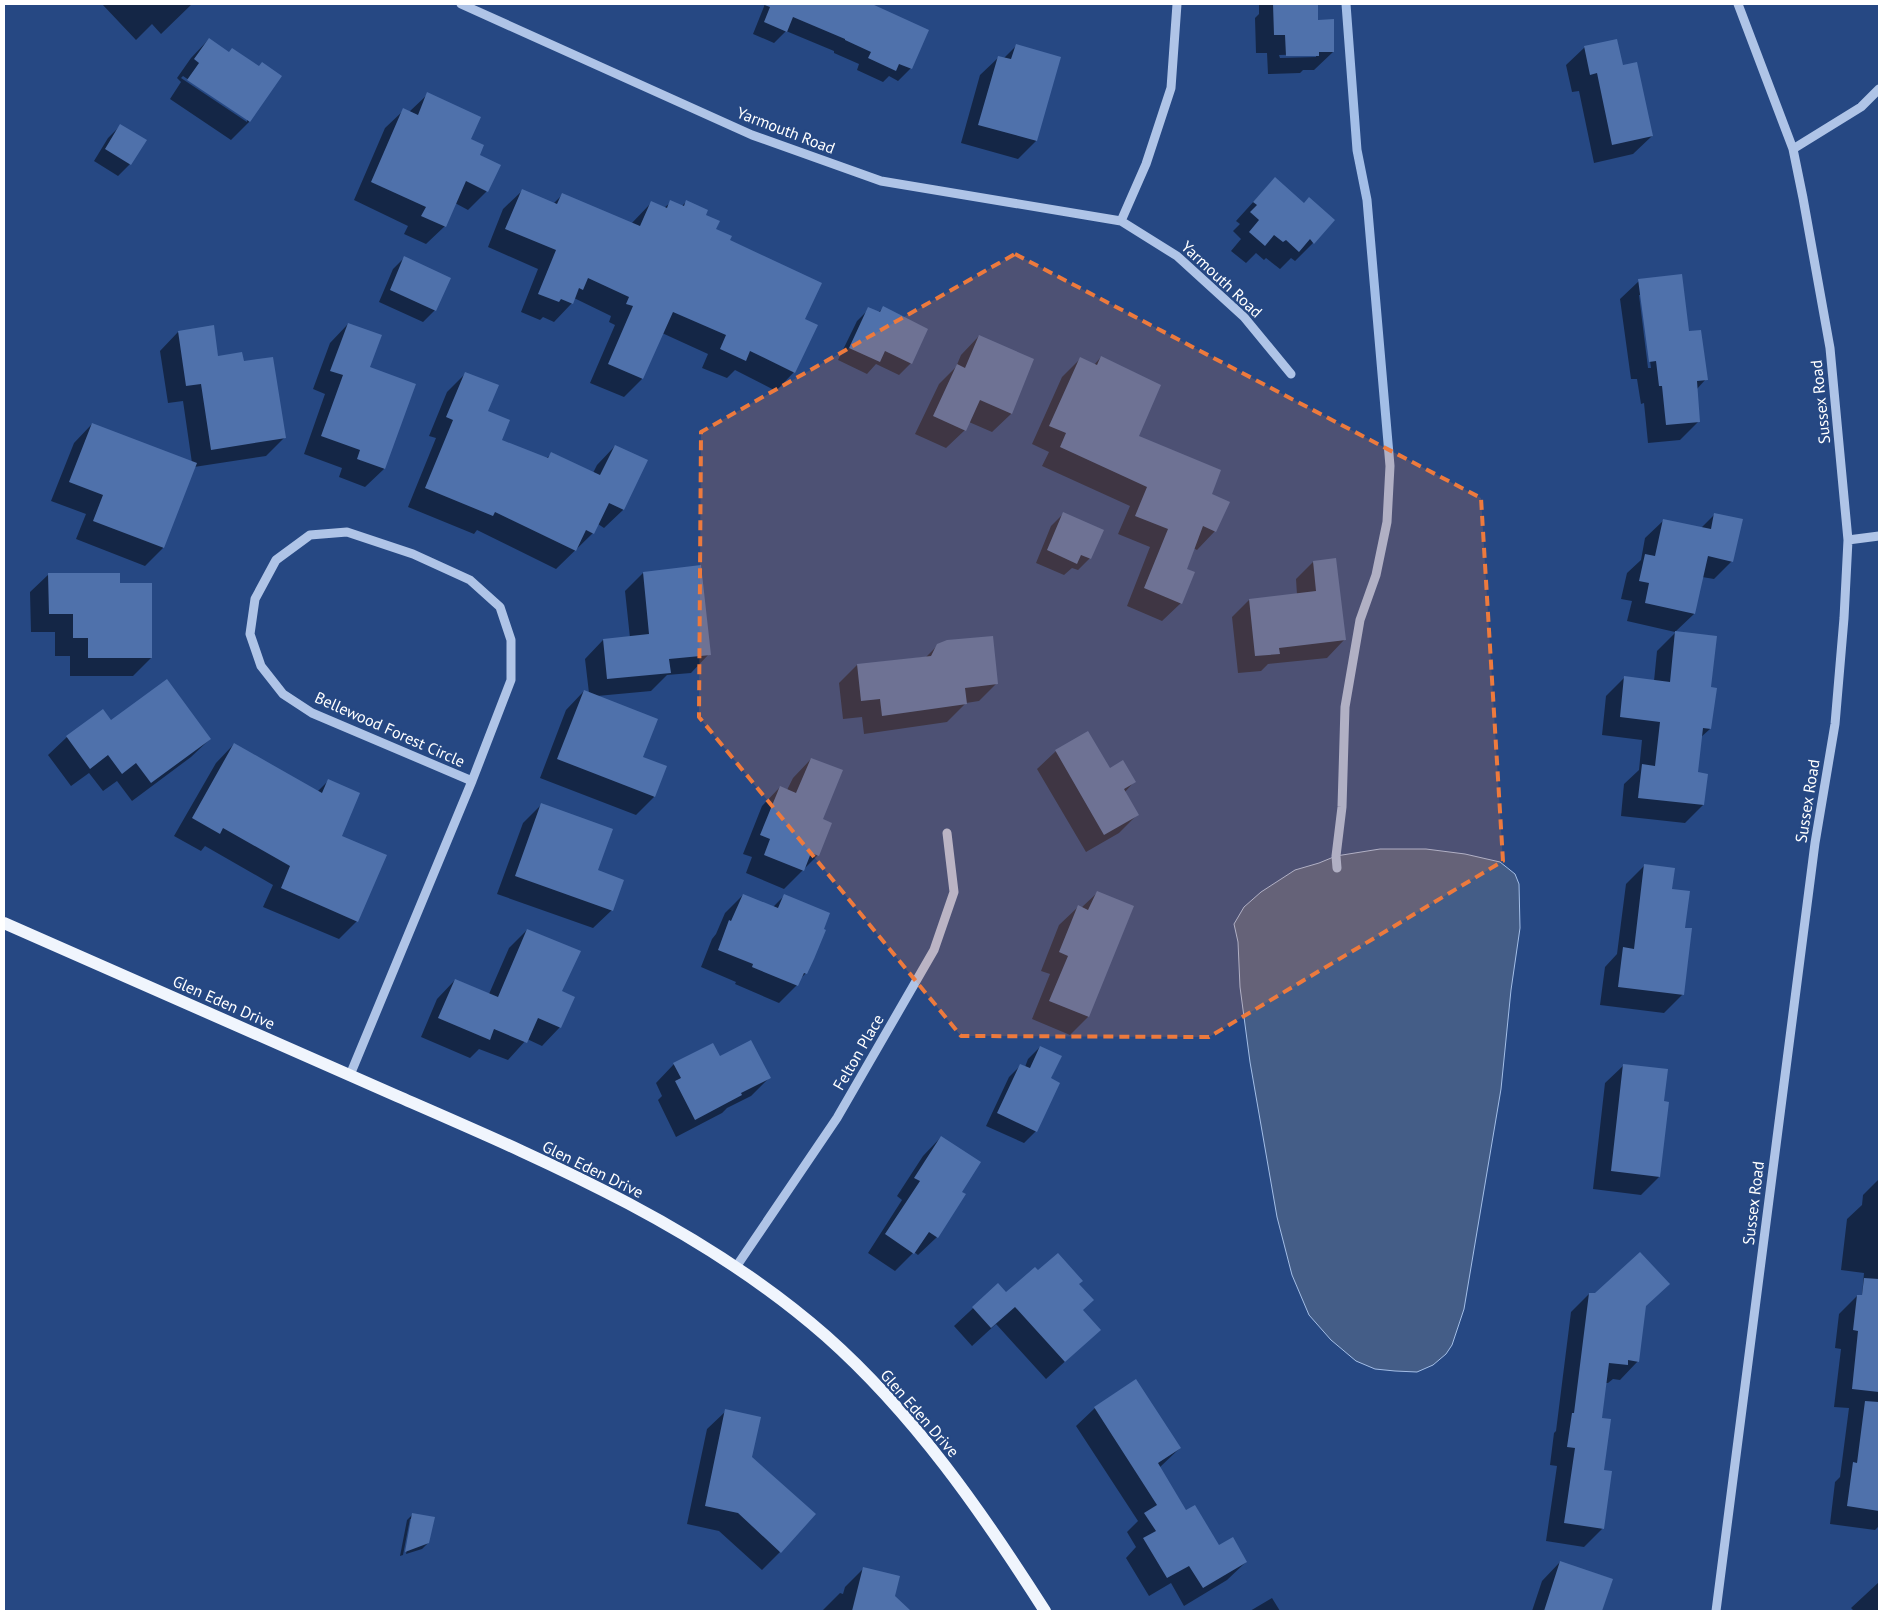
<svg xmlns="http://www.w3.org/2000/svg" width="1883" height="1615" font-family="'PT Sans',sans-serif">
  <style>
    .water { fill: #445d87; stroke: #a3bee7 }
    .shadow { fill: #0007; fill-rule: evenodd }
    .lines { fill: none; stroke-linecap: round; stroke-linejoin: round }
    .stream { stroke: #a3bee7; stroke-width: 9 }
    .building { fill: #4f71ab }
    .minor { stroke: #afc4e7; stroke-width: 9 }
    .major { stroke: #f0f5fd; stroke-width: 12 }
    .marked { fill: #ed7a3d; fill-opacity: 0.2; stroke: #ed7a3d; stroke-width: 4; stroke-dasharray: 10 6; stroke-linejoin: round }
    .labels { text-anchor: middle; stroke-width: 4.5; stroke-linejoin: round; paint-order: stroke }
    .street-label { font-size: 16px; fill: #fff; stroke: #264883 }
  </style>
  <rect width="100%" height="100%" fill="#264883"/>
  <path class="water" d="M 1380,849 L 1426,849 L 1465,854 L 1500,862 L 1515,874 L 1519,884 L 1520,928 L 1511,990 L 1501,1089 L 1464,1309 L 1452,1345 L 1446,1354 L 1433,1365 L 1417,1372 L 1395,1371 L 1375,1369 L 1356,1361 L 1331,1340 L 1309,1315 L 1292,1275 L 1277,1217 L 1250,1062 L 1240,987 L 1238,942 L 1234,924 L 1244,907 L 1261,892 L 1295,870 L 1319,863 L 1336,856 Z"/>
  <path class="shadow" d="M 102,4 L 192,4 L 161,34 L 152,24 L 136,40 Z
    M 765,4 L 843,4 L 856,9 L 861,4 L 869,4 L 928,31 L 911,68 L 898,81 L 889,76 L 883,82 L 857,70 L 859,64 L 834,53 L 834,51 L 786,31 L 774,43 L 753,34 Z
    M 1261,4 L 1316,4 L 1317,21 L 1333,52 L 1314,70 L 1303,70 L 1300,73 L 1268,74 L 1267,53 L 1256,53 L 1255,18 L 1259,14 L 1259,5 ZM 1316,54 L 1316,57 L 1280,58 L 1279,55 Z
    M 209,39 L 229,53 L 280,76 L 249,122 L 231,140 L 170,99 L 181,82 L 177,78 L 191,58 ZM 183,76 L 247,119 L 247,122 L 181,78 Z
    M 1016,46 L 1036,141 L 1018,159 L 961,143 L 980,75 L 999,57 L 1004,58 Z
    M 1585,47 L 1622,66 L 1652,136 L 1633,154 L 1594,163 L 1579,91 L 1572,92 L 1566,65 Z
    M 428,94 L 469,140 L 478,156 L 499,165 L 486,192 L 468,210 L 455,203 L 445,226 L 426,244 L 404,234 L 408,226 L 354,200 L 385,128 L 404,110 L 409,112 Z
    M 120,126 L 145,141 L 130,164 L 118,176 L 94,161 L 108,138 Z
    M 1275,178 L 1304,204 L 1313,243 L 1295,261 L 1291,258 L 1280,269 L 1266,258 L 1264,260 L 1256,253 L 1246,263 L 1231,251 L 1241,239 L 1233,231 L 1240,224 L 1236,221 Z
    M 522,191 L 553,204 L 562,195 L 631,224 L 651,203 L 664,208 L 671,202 L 682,206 L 686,202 L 704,216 L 714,229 L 729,241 L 803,320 L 794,372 L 776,391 L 735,370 L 727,378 L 702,368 L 708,354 L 662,333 L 642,379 L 624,397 L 590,383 L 615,325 L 609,322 L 611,316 L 574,298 L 572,303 L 554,322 L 543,317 L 540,320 L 521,312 L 538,269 L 488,247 L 503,209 Z
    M 405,257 L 435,310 L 423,322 L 379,302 L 393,269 Z
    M 1639,281 L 1688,333 L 1706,379 L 1696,390 L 1699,421 L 1680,440 L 1648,443 L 1644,403 L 1641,404 L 1637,379 L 1631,379 L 1620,299 ZM 1639,295 L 1641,295 L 1651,368 L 1648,368 Z
    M 883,308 L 911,363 L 899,375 L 876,364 L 867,374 L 838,360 L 857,321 L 869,309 L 878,313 Z
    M 348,324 L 369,368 L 414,384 L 384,469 L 365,487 L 339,477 L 342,468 L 304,454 L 325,394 L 313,389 L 330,343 Z
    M 178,332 L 217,357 L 243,362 L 284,438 L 266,456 L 194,467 L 163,548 L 145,566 L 76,539 L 86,514 L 51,501 L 74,443 L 92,424 L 192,463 L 183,401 L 168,403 L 160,351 Z
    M 979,336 L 1032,360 L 1011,414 L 992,432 L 969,422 L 965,430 L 946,448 L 915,434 L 939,384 L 956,367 L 961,355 Z
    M 1101,357 L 1138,436 L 1210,494 L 1215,531 L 1197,550 L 1193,548 L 1185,570 L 1181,603 L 1162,621 L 1127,606 L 1150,547 L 1118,534 L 1130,506 L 1042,466 L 1049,452 L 1032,444 L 1062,377 L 1080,359 L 1094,365 Z
    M 466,373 L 500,440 L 546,459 L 552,453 L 593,473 L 597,465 L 615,446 L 646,461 L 623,510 L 604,528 L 598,524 L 593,533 L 556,569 L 477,530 L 474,534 L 408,507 L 436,438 L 429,436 L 447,392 Z
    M 1063,514 L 1090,558 L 1078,570 L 1072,568 L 1064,575 L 1036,563 L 1051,526 Z
    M 1715,514 L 1732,561 L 1714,579 L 1702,577 L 1694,614 L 1675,632 L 1627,621 L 1632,601 L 1621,599 L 1627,573 L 1641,560 L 1645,538 L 1664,520 L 1701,528 Z
    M 1313,562 L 1344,640 L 1327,658 L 1268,664 L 1261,671 L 1238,673 L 1232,617 L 1249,600 L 1297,595 L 1296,579 Z
    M 643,573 L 709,654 L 691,673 L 667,675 L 651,691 L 597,696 L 641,758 L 654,797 L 636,815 L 540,778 L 566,710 L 584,691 L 589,693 L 585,659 L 603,640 L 630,638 L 625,591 Z
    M 49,574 L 119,584 L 151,658 L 133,676 L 70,676 L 70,656 L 55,656 L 55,632 L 31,632 L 30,592 Z
    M 1676,632 L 1710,688 L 1710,729 L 1700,738 L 1696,773 L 1703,805 L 1685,823 L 1621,816 L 1624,784 L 1639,770 L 1642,740 L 1602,735 L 1606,696 L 1625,677 L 1654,681 L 1657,651 Z
    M 938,645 L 997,683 L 979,701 L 966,703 L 947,722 L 864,734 L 862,717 L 843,719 L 839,683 L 857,665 L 926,657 Z
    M 111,721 L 210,739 L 191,757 L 132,801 L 117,781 L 103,791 L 89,773 L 71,786 L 48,755 L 67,737 Z
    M 234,744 L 317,792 L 329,780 L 357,921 L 339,939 L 263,907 L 273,885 L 205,846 L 201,851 L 174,836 L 216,763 Z
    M 1056,751 L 1109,769 L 1134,782 L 1124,793 L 1137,815 L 1119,833 L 1086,852 L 1037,769 Z
    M 811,759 L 822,820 L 831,823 L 817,856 L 784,889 L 746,873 L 752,857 L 743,854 L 762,806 L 780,787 L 787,790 L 793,778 Z
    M 541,805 L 596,871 L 612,910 L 593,928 L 497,894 L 523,823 Z
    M 1644,866 L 1671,890 L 1684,929 L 1683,994 L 1664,1013 L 1600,1005 L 1605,967 L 1617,954 L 1626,884 Z
    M 1097,893 L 1133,907 L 1088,1017 L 1070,1035 L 1032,1019 L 1050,974 L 1041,971 L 1059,925 L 1078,907 L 1081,908 Z
    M 743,895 L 773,907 L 785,895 L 806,973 L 799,980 L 797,985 L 779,1003 L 735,984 L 736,982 L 701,967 L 712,939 L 716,934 L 725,913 Z
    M 527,930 L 561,992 L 560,1027 L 542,1046 L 527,1039 L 508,1060 L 479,1049 L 470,1058 L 421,1037 L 437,999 L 455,980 L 489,994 L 509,948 Z
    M 1040,1047 L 1050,1079 L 1036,1131 L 1024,1143 L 986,1126 L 1009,1077 L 1021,1065 L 1025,1067 L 1028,1059 Z
    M 720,1058 L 769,1078 L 751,1096 L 727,1108 L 722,1113 L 676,1137 L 658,1100 L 662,1096 L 656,1083 L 674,1064 Z
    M 1624,1065 L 1663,1102 L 1659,1177 L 1641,1195 L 1593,1189 L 1605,1083 Z
    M 941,1137 L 961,1192 L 937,1237 L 918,1255 L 914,1252 L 895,1271 L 868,1253 L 902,1200 L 897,1196 L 923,1156 Z
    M 1879,1179 L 1879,1526 L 1875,1530 L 1830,1524 L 1835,1482 L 1840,1477 L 1849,1408 L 1834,1407 L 1841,1349 L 1835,1348 L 1839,1314 L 1857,1296 L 1862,1296 L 1864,1273 L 1841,1270 L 1847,1219 L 1862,1205 L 1863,1195 Z
    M 1038,1272 L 1078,1284 L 1082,1311 L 1099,1330 L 1046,1379 L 996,1324 L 972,1346 L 954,1326 L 998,1285 L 1006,1294 Z
    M 1589,1294 L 1645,1306 L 1638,1361 L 1620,1380 L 1613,1379 L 1608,1383 L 1605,1383 L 1601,1419 L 1603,1528 L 1584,1547 L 1546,1541 L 1557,1466 L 1550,1465 L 1554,1433 L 1556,1431 L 1571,1312 Z
    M 1095,1408 L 1180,1448 L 1159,1468 L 1185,1512 L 1219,1547 L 1246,1562 L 1227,1580 L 1184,1606 L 1171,1583 L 1149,1596 L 1126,1558 L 1136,1547 L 1127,1532 L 1138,1521 L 1076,1426 Z
    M 726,1411 L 751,1458 L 780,1552 L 762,1570 L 719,1531 L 687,1524 L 707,1429 Z
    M 413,1514 L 428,1543 L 422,1549 L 406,1554 L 413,1519 L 410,1519 L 403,1555 L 400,1556 L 407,1520 Z
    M 1560,1562 L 1611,1579 L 1601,1611 L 1532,1611 L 1542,1581 Z
    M 864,1568 L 902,1604 L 898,1611 L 822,1611 L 840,1593 L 843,1594 L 845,1587 Z
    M 1879,1582 L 1879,1611 L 1854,1611 L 1851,1608 Z
    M 1272,1598 L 1280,1611 L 1250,1611 Z"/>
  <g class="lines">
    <path class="stream" d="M 1337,868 L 1336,856 L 1342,807 L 1345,707 L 1360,620 L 1376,575 L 1387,522 L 1390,466 L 1367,200 L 1357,150 L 1346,4"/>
  </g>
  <path class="building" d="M 762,4 L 872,4 L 929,30 L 912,69 L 899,64 L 896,71 L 868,58 L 871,52 L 845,40 L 845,39 L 793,17 L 787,32 L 764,22 L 770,7 Z
    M 1273,4 L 1318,4 L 1318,20 L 1334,19 L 1334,52 L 1319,52 L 1319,56 L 1286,56 L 1285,35 L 1274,35 Z
    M 209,38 L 229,52 L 232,48 L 259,66 L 262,62 L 282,76 L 250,122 L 187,80 L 199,63 L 194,59 Z
    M 1617,39 L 1623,65 L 1637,62 L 1653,136 L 1612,145 L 1597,73 L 1590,75 L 1584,46 Z
    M 1016,44 L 1061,57 L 1037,141 L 978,125 L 998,56 L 1011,59 Z
    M 427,92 L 481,117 L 471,139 L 484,145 L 480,155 L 501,165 L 488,192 L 466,181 L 446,227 L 421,216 L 426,207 L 371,182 L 403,108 L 418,115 Z
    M 120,124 L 147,140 L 131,165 L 105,149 Z
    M 1275,177 L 1304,203 L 1309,197 L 1335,220 L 1314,244 L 1310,239 L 1299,252 L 1286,240 L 1283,242 L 1274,235 L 1265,246 L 1249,232 L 1259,220 L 1250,212 L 1257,205 L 1253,202 Z
    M 522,189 L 557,204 L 562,193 L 640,226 L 651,201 L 667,208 L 670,200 L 684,206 L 686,200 L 708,210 L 706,215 L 720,221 L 716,229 L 732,236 L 730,240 L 822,283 L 805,319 L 818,325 L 795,373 L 750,351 L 746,361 L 720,349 L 726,335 L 673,312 L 643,379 L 608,364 L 633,306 L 626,304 L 629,297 L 588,278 L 583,290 L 579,288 L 573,304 L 561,299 L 559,302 L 538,294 L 556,250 L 505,229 Z
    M 404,256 L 451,278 L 436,311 L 390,290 Z
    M 1682,274 L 1689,331 L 1701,330 L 1708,380 L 1697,381 L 1700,422 L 1666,425 L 1662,386 L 1659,386 L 1656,361 L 1649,362 L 1638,279 Z
    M 883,306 L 928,329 L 912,364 L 885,351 L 880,362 L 849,348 L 868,307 L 880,312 Z
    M 348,323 L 382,335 L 370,367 L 416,384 L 385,469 L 357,459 L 360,450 L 321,436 L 343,375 L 330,371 Z
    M 214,325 L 218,356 L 242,352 L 244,361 L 273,357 L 286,438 L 211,450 L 201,384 L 186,386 L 178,331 Z
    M 979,335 L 1034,359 L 1012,414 L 980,400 L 966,431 L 933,416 L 957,364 L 965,368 Z
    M 1101,356 L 1161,385 L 1139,436 L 1221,470 L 1212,494 L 1230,502 L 1216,532 L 1203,526 L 1187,569 L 1195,572 L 1182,604 L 1144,588 L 1168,529 L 1135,516 L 1147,487 L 1060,447 L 1066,433 L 1049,426 L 1080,357 L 1097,365 Z
    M 465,372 L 499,385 L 488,411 L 510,420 L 502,440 L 548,458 L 551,452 L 600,475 L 615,445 L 648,460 L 624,510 L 609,503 L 594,534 L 586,530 L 576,551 L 495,512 L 493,516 L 425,488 L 453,420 L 446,417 Z
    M 92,423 L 197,463 L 164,548 L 93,521 L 103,495 L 69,482 Z
    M 1063,512 L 1104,530 L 1091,559 L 1081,555 L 1077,564 L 1047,550 Z
    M 1714,513 L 1743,519 L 1733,562 L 1708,556 L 1695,614 L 1645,603 L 1649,583 L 1639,581 L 1645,554 L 1655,556 L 1663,519 L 1711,529 Z
    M 1336,558 L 1346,640 L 1279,648 L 1280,654 L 1255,656 L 1249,599 L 1316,591 L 1313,561 Z
    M 701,565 L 711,655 L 669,659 L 671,673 L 607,679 L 603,639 L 649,634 L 643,572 Z
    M 48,573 L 120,573 L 120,583 L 152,583 L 152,658 L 88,658 L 88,638 L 73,638 L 73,614 L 49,614 Z
    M 1675,631 L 1717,636 L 1711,687 L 1717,688 L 1711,729 L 1703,728 L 1698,772 L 1708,774 L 1704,805 L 1638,798 L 1642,764 L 1655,766 L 1660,722 L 1620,717 L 1624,676 L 1670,682 Z
    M 993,636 L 998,684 L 965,688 L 967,704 L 882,716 L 880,699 L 861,701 L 857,664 L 931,656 L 937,644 L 947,640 Z
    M 167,679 L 211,739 L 151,783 L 136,763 L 122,774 L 108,755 L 90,769 L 66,736 L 103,709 L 111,720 Z
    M 584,690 L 658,719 L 643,757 L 667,766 L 655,797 L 557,759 Z
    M 1088,731 L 1110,768 L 1123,760 L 1136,782 L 1124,789 L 1139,815 L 1104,835 L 1055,750 Z
    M 234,743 L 322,793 L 328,779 L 360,793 L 342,836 L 387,855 L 358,922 L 281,888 L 290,866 L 223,828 L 220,834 L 192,818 Z
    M 811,758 L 843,770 L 823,819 L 832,823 L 819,856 L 811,853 L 804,871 L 764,855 L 770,839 L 760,835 L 780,786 L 796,793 Z
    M 541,803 L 613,829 L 598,870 L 624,880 L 613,911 L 515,876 Z
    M 1644,864 L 1675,868 L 1672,889 L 1690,891 L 1685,928 L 1692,928 L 1684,995 L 1618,987 L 1623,947 L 1634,949 Z
    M 1097,891 L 1134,906 L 1089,1017 L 1049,1001 L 1068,956 L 1059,952 L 1078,905 L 1088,910 Z
    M 743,894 L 778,908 L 784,894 L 830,913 L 824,929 L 826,930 L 814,959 L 807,974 L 804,973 L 798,986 L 752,967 L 753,964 L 718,950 L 729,920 L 731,921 Z
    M 527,929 L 581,951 L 562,991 L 575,997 L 561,1028 L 538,1018 L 527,1043 L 494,1029 L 490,1040 L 438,1018 L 455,979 L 498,997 Z
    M 751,1040 L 771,1078 L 741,1093 L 742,1095 L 695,1120 L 675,1081 L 681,1078 L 673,1063 L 713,1043 L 720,1056 Z
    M 1040,1046 L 1062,1056 L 1051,1078 L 1060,1083 L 1037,1132 L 997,1113 L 1020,1064 L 1030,1068 Z
    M 1623,1064 L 1668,1069 L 1664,1101 L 1669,1102 L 1660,1177 L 1611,1171 Z
    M 941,1136 L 981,1162 L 962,1192 L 966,1194 L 938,1238 L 929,1232 L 914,1254 L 885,1234 L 920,1181 L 914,1178 Z
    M 1640,1252 L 1670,1284 L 1646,1306 L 1639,1362 L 1628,1360 L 1628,1365 L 1609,1363 L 1602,1418 L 1611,1419 L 1604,1470 L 1612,1471 L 1604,1529 L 1564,1523 L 1575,1448 L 1567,1447 L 1572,1413 L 1574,1413 L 1589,1293 L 1595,1293 Z
    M 1058,1253 L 1083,1281 L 1079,1284 L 1094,1300 L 1083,1310 L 1101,1330 L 1065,1362 L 1015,1307 L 991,1328 L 972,1307 L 998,1283 L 1006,1292 L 1035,1267 L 1038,1270 Z
    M 1864,1278 L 1879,1279 L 1879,1392 L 1852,1389 L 1858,1331 L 1853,1330 L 1857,1295 L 1862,1295 Z
    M 1136,1379 L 1181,1448 L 1158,1463 L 1186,1510 L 1195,1505 L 1219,1545 L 1233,1537 L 1247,1562 L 1203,1588 L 1189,1566 L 1167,1578 L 1143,1538 L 1156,1531 L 1144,1513 L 1157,1505 L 1094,1407 Z
    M 1865,1401 L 1879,1402 L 1879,1511 L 1847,1506 L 1853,1462 L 1857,1463 Z
    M 725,1409 L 761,1417 L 752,1457 L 816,1514 L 781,1553 L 738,1513 L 705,1506 Z
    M 412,1513 L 435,1517 L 429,1543 L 405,1552 Z
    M 1560,1561 L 1613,1579 L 1602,1611 L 1544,1611 Z
    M 863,1567 L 900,1576 L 895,1596 L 911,1611 L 852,1611 Z"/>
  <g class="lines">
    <path class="minor" d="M 461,4 L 752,135 L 881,181 L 1121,221 L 1177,256 L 1244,317 L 1291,374
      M 1793,149 L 1861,107 L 1879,89
      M 1121,221 L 1146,164 L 1171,88 L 1177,4
      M 1848,540 L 1879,536
      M 350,1075 L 472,781 L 511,680 L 511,640 L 500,607 L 470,580 L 413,554 L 347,532 L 310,535 L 276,560 L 255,599 L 250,634 L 261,666 L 283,694 L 312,713 L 472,781
      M 736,1267 L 837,1118 L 934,950 L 954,892 L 947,833
      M 1716,1611 L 1815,843 L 1835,724 L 1844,618 L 1848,540 L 1830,348 L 1803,198 L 1793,149 L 1738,4"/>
    <path class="major" d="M 4,923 C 135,980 266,1038 397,1096 C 546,1161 702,1227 826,1336 C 914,1414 982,1512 1045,1611"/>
  </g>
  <path class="marked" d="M 1015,254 L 1481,498 L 1503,861 L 1209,1037 L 961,1036 L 699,717 L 701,432 Z"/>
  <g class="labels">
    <g class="street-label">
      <text transform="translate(786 130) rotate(21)" y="6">Yarmouth Road</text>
      <text transform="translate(1222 279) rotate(43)" y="6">Yarmouth Road</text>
      <text transform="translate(1820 402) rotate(-96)" y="6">Sussex Road</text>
      <text transform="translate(390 729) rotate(24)" y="6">Bellewood Forest Circle</text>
      <text transform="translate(1807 801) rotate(-81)" y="6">Sussex Road</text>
      <text transform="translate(224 1002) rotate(24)" y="6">Glen Eden Drive</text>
      <text transform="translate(858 1052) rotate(-60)" y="6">Felton Place</text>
      <text transform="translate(593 1169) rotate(26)" y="6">Glen Eden Drive</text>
      <text transform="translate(1753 1203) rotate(-83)" y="6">Sussex Road</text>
      <text transform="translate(920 1413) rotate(49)" y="6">Glen Eden Drive</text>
    </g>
  </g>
  <rect width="1883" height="1615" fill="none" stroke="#ffffff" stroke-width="10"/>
</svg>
